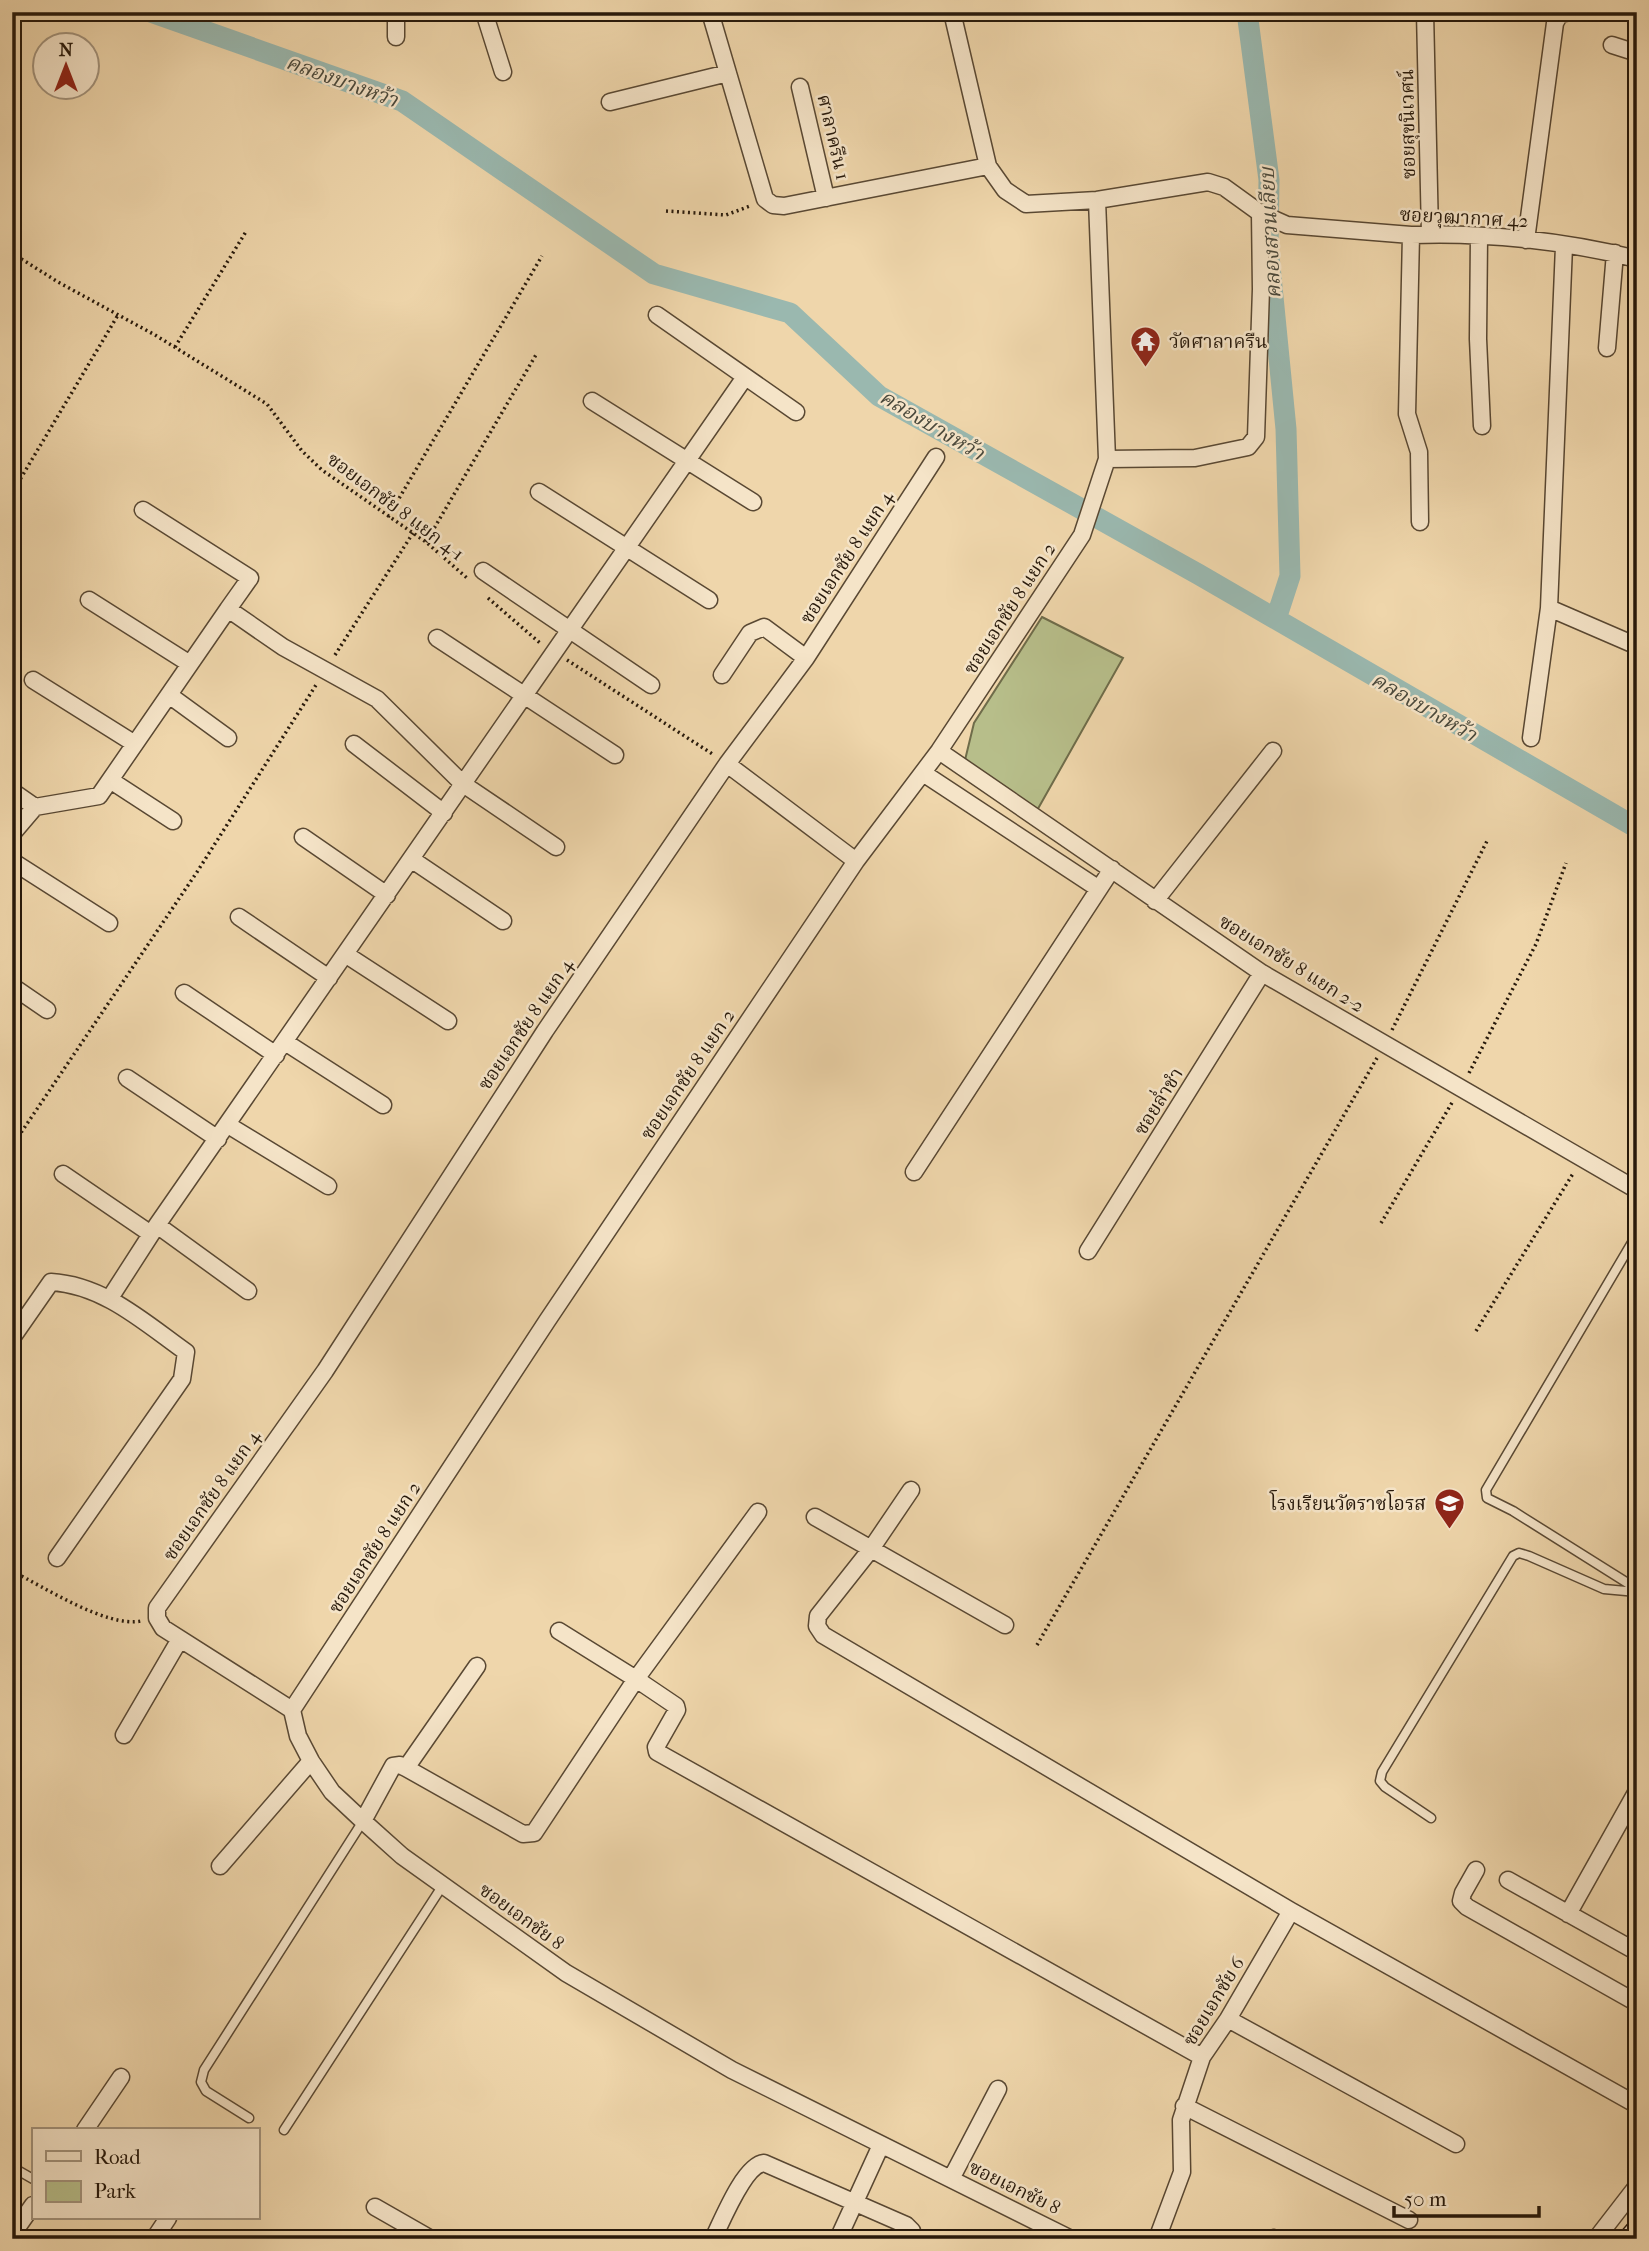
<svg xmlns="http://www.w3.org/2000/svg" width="1649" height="2251" font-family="'IM FELL French Canon','Noto Serif Thai',serif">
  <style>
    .green { fill: #b7be8a; stroke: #6f6c4a; stroke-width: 2 }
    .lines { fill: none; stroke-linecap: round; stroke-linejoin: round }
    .canal { stroke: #9ab8af; stroke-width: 21 }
    .lane-casing { stroke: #594833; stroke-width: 11 }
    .street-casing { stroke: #594833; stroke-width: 19 }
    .path { stroke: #27190b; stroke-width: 3.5; stroke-dasharray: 2 3.5; stroke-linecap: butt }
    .lane { stroke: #f5e4c8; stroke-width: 8 }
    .street { stroke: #f5e4c8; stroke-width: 16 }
    .rail-casing { stroke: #27190b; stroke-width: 8 }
    .rail { stroke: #f5e4c8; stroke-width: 5; stroke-dasharray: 16; stroke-linecap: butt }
    .labels { text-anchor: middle; stroke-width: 5; stroke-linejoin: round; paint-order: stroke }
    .street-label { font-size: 19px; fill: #27190b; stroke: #f5e4c8 }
    .poi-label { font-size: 19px; fill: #27190b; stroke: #f5e4c8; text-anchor: start }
    .water-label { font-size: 21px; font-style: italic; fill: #4a493c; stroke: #f5e4c8 }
  </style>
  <rect width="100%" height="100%" fill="#efd6ab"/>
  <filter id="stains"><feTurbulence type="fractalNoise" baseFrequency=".00286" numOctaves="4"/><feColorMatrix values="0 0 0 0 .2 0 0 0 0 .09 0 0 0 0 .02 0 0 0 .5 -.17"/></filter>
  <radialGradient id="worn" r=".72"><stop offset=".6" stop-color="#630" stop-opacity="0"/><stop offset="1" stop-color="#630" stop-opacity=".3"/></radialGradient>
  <path class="green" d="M 1042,617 L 1123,658 L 1035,814 L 965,760 L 974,723 Z"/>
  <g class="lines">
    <path class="canal" d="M 151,12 L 402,101 L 654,274 L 790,313 L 879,396 L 1198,574 L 1637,828
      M 1247,12 L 1269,180 L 1268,246 L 1286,429 L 1290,576 L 1276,619"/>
    <defs>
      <path id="lane" d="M 1637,1234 L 1486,1490 L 1487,1498 L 1513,1511 L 1637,1589
        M 1431,1818 L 1385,1787 L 1380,1781 L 1382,1772 L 1513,1556 L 1519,1553 L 1529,1556 L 1604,1589 L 1637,1592
        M 249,2118 L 206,2091 L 201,2082 L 204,2070 L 363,1821
        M 284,2130 L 443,1885
        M 12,2167 L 33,2179
        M 1274,2234 L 1285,2239"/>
      <path id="street" d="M 396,12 L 396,37
        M 484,12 L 503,72
        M 710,12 L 765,199 L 773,205 L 784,206 L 988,166
        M 952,12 L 988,166 L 1005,190 L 1026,204 L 1097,200 L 1208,182 L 1224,187 L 1260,213 L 1287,225 L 1411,235 C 1483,232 1567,241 1637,259
        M 1425,12 L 1430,234
        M 1612,45 L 1637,53
        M 800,87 L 826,198
        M 610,102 L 728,73
        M 1411,235 L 1407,414 L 1419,452 L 1420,522
        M 1479,237 L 1478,339 L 1482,426
        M 1526,240 L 1555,23 L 1560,14 L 1571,12
        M 657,315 L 796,412
        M 1607,348 L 1615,253
        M 592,401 L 753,502
        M 936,457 L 806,658 L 727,764 L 545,1031 L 325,1371 L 157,1608 L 157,1618 L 163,1628 L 292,1710 L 298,1736 L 311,1761 L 332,1792 L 363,1821 L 402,1856 L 566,1973 L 732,2070 L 1071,2239
        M 1107,459 L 1195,458 L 1248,447 L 1256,437 L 1261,289 L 1260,213
        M 539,492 L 709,600
        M 143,510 L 250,578 L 228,609
        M 483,571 L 651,685
        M 89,600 L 190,664
        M 1549,608 L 1637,646
        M 437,638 L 615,755
        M 722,675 L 750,633 L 764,627 L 806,658
        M 33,680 L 135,744
        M 169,695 L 228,738
        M 1531,738 L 1549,608 L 1564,246
        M 354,744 L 444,813
        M 939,751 L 1262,973 L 1637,1190
        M 727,764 L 856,861
        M 923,773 L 1099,889
        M 110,780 L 173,821
        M 12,791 L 35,807
        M 12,834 L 35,807 L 99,796 L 228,609 L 283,647 L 377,699 L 463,784 L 556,847
        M 303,837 L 387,895
        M 411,859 L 503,921
        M 12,861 L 109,923
        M 1155,901 L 1273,751
        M 239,917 L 329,978
        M 345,954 L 448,1021
        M 12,986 L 47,1010
        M 184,993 L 276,1055
        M 285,1042 L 383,1105
        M 127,1078 L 218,1139
        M 228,1125 L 328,1186
        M 914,1172 L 1112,869
        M 63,1174 L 151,1234
        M 157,1225 L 248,1291
        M 1088,1251 L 1262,973
        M 110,1298 L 157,1225 L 745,377
        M 12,1338 L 51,1282 C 104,1285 145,1323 186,1352 L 182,1379 L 57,1558
        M 911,1490 L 871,1549 L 818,1616 L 817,1626 L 823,1635 L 1291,1911 L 1637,2105
        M 758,1512 L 636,1679 L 676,1706 L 677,1710 L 656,1747 L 657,1752 L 1202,2057
        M 815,1517 L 1005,1625
        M 292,1710 L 547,1321 L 856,861 L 939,751 L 1082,535 L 1107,459 L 1097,200
        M 124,1735 L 180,1639
        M 406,1768 L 477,1666
        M 363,1821 L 393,1766 L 400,1765 L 406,1768 L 523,1834 L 534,1833 L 636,1679 L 559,1631
        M 220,1866 L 311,1761
        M 1476,1870 L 1463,1893 L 1461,1901 L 1467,1907 L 1637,2003
        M 1508,1880 L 1637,1952
        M 1568,1914 L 1637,1791
        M 1228,2019 L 1456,2144
        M 1184,2106 L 1409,2220
        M 85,2130 L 121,2077
        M 951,2179 L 998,2089
        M 375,2207 L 431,2239
        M 12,2235 L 33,2205
        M 154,2239 L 168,2218
        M 713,2239 C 722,2221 744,2165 764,2163 L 906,2225 L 912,2231 L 913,2239
        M 838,2239 L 881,2145
        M 1157,2239 L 1182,2172 L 1181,2120 L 1202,2057 L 1228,2019 L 1291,1911
        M 1596,2239 L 1637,2186"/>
    </defs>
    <use href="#lane" class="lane-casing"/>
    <use href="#street" class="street-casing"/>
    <path class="path" d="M 666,211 L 726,215 L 750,206
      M 12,253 L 58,282 L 155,335 L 267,404 L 302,451 L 322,470 L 426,542 L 467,578
      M 175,347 L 247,230
      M 12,493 L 118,315
      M 388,517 L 542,256
      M 426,542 L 537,353
      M 488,598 L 540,643
      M 335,655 L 413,533
      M 567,660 L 714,755
      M 1392,1030 L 1487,841
      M 1469,1073 L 1536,944 L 1566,863
      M 12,1146 L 197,872 L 316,685
      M 1381,1223 L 1453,1101
      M 1476,1331 L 1574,1172
      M 12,1571 C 44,1587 107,1628 141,1621
      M 1037,1645 L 1377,1058"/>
    <use href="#lane" class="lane"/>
    <use href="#street" class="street"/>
    <defs>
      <path id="rail" d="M 1619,2239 L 1637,2218"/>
    </defs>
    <use href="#rail" class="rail-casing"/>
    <use href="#rail" class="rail"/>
  </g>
  <defs>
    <symbol id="temple-pin" viewBox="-11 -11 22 30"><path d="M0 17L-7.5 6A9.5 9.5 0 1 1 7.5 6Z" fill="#8f2418" stroke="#f5e4c8"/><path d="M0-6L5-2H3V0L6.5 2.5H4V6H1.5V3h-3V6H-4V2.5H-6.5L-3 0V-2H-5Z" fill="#fff"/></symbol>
    <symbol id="school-pin" viewBox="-11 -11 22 30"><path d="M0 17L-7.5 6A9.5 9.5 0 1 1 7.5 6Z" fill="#8f2418" stroke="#f5e4c8"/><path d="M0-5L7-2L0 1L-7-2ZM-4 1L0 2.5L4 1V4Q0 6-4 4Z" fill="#fff"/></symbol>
  </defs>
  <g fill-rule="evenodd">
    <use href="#temple-pin" x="1128" y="324" width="35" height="47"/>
    <use href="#school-pin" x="1432" y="1486" width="35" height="47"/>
  </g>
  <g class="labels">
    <g class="street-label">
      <text transform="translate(1407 124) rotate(-91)" y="7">ซอยสุขนิเวศน์</text>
      <text transform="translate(834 137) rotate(77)" y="7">ศาลาครืน 1</text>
      <text transform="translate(1464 217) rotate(3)" y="7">ซอยวุฒากาศ 42</text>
      <text transform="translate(396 506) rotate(37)" y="7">ซอยเอกชัย 8 แยก 4-1</text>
      <text transform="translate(846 557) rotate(-57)" y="7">ซอยเอกชัย 8 แยก 4</text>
      <text transform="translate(1009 608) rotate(-57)" y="7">ซอยเอกชัย 8 แยก 2</text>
      <text transform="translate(1292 963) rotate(32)" y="7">ซอยเอกชัย 8 แยก 2-2</text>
      <text transform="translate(525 1024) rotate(-56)" y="7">ซอยเอกชัย 8 แยก 4</text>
      <text transform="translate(687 1074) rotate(-56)" y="7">ซอยเอกชัย 8 แยก 2</text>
      <text transform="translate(1158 1101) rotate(-58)" y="7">ซอยล่ำชำ</text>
      <text transform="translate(211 1495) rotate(-55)" y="7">ซอยเอกชัย 8 แยก 4</text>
      <text transform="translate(374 1547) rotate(-57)" y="7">ซอยเอกชัย 8 แยก 2</text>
      <text transform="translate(522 1916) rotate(36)" y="7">ซอยเอกชัย 8</text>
      <text transform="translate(1213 2001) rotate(-59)" y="7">ซอยเอกชัย 6</text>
      <text transform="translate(1015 2187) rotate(26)" y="7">ซอยเอกชัย 8</text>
    </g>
    <g class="poi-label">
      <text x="1169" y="348">วัดศาลาครืน</text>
      <text x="1426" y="1510" text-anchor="end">โรงเรียนวัดราชโอรส</text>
    </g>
    <g class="water-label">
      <text transform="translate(342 81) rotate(20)" y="7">คลองบางหว้า</text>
      <text transform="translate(1270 233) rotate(-93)" y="7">คลองสวนเลียบ</text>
      <text transform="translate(932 425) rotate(31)" y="7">คลองบางหว้า</text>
      <text transform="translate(1424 707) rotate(30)" y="7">คลองบางหว้า</text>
    </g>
  </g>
  <rect width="1649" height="2251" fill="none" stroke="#efd6ab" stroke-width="42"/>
  <rect x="14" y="14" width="1621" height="2223" fill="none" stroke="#27190b" stroke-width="3.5"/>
  <rect x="21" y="21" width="1607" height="2209" fill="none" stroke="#27190b" stroke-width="2"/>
  <rect x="32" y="2128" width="228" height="91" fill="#f5e4c8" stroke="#a3937c" stroke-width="2"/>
  <rect x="46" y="2151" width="35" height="10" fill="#f5e4c8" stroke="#a3937c" stroke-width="2"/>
  <text x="94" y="2164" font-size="21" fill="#27190b">Road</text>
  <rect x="46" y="2181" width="35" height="21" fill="#b7be8a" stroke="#a3937c" stroke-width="2"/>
  <text x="94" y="2198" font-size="21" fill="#27190b">Park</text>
  <g transform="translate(66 66)"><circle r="33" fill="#f5e4c8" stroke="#a3937c" stroke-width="2"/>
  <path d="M0-5L12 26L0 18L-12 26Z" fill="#8f2418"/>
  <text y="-10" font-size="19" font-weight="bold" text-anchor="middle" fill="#27190b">N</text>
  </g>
  <path d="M1394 2206v10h145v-10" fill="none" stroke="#27190b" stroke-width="3.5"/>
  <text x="1404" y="2206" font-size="21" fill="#27190b" stroke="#f5e4c8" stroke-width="5" paint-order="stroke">50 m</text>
  <rect width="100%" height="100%" filter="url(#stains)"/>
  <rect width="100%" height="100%" fill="url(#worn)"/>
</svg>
